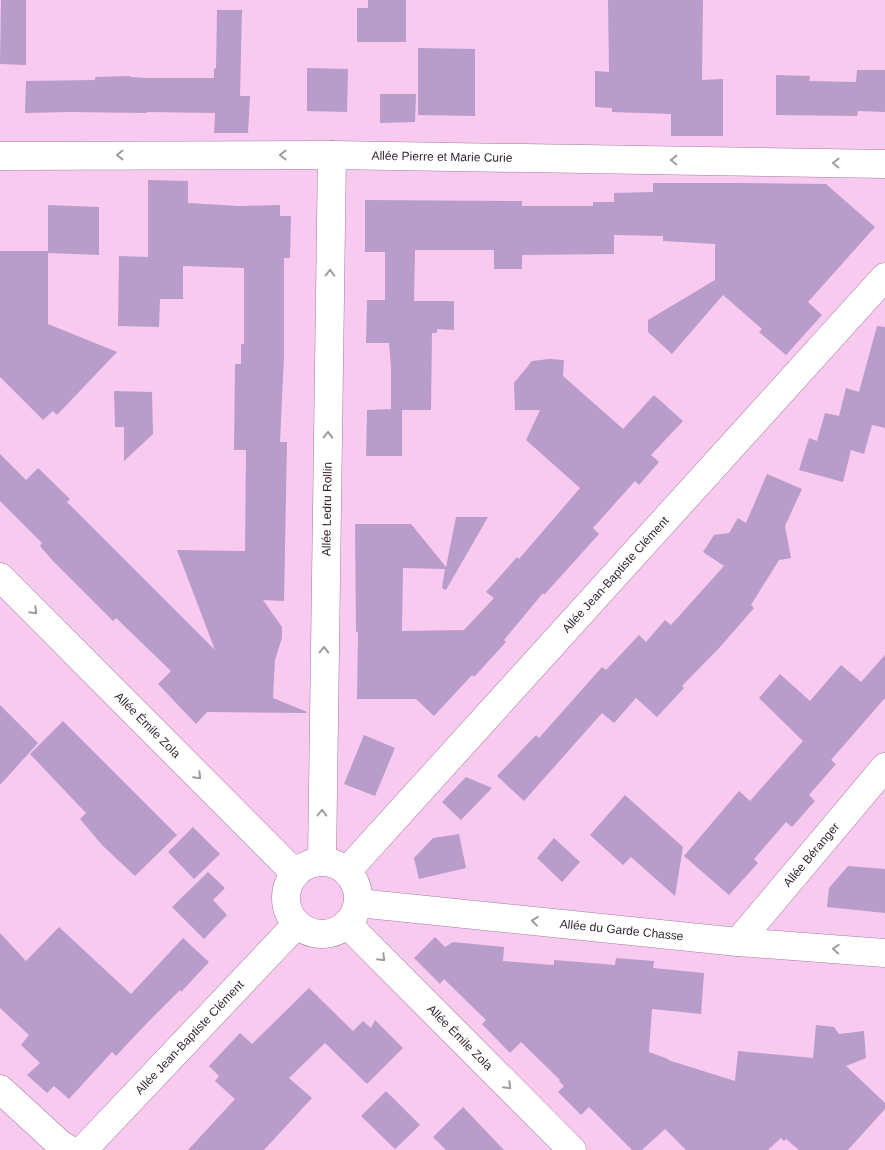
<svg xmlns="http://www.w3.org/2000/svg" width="885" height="1150" font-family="Arial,sans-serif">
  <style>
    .building { fill: #b89cc9 }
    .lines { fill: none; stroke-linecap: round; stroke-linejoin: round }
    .street-casing { stroke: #a57b9e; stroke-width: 29 }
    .street { stroke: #fff; stroke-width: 28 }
    .oneway { stroke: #a29aa1 }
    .labels { text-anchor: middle; stroke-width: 5; stroke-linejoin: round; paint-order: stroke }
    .street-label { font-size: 12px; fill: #301f2e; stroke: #fffafe }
  </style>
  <rect width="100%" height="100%" fill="#f8caf0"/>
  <path class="building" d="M 1,0 L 26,0 L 26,65 L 0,64 Z
    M 368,0 L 406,0 L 406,42 L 357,42 L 357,8 L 368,8 Z
    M 608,0 L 703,0 L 702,80 L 723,79 L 723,136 L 671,136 L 671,114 L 612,112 L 612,108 L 595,107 L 595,71 L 609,72 Z
    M 217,10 L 242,10 L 240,96 L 250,96 L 248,133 L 214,133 L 215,113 L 147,112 L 147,113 L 70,112 L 25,113 L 26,81 L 95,80 L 95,77 L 130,76 L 130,77 L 148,78 L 214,78 L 214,69 L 216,68 Z
    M 418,48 L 475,49 L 475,116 L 418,115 Z
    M 307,68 L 348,69 L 347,112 L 307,111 Z
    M 857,70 L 885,70 L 885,112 L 858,111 L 857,116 L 776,115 L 776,75 L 810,76 L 809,81 L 856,82 Z
    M 380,94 L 416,94 L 415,122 L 380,123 Z
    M 148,180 L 188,181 L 188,203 L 239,206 L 280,205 L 280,216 L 291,216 L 290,258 L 284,258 L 284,356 L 280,442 L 287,442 L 284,601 L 263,600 L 282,627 L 282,638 L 275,660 L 273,698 L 307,712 L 306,713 L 207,712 L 196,724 L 158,684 L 171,671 L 116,618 L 113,621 L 53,561 L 40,546 L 42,543 L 0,501 L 0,454 L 26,480 L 38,468 L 70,499 L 67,502 L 215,650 L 177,550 L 245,551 L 246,450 L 234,450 L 235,364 L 241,364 L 241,344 L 244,344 L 244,268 L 183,266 L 183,299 L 160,299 L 159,327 L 118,326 L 119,256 L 148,257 Z
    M 653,183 L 737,183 L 826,184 L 875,227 L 808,302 L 822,315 L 786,355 L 759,332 L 762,329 L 723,295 L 672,354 L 648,332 L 648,320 L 715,280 L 715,244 L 663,241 L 663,236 L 614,235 L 614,254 L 522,255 L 522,269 L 494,269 L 494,250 L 415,250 L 414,301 L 454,301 L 454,330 L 437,329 L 437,333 L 432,333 L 431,410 L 402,410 L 402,456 L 366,456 L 367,410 L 391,409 L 391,368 L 389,343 L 366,343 L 367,300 L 385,300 L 385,252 L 365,252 L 365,200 L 522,201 L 522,206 L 593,206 L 593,202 L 614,202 L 614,193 L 653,192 Z
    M 48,205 L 99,207 L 99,255 L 48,253 Z
    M 0,251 L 48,251 L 48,324 L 117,352 L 57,415 L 53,411 L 43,420 L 0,377 Z
    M 877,326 L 885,327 L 885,428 L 872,425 L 864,454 L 851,450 L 843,482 L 799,470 L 809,438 L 817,441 L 825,413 L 839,416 L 846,388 L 859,392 Z
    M 549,359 L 564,360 L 563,376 L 623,429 L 654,395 L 683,421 L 651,455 L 659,462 L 639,485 L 635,481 L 593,528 L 599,534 L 544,595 L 543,593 L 504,640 L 506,642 L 474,677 L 472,675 L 434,716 L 416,699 L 357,699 L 358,632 L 356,632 L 355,524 L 411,524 L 446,567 L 456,517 L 488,517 L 446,590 L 442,588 L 445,569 L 403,568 L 402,631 L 464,630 L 494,598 L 486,592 L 517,557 L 519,559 L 580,488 L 526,440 L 540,410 L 515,410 L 514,383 L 532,361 Z
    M 114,391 L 152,392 L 153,434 L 124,461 L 124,427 L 115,427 Z
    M 767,474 L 802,489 L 785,526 L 791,558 L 779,560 L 751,605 L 754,608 L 720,647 L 682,686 L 684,688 L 657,717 L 636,698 L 614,723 L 602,713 L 524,801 L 497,776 L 536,735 L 539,738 L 602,667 L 606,670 L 639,635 L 646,642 L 665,620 L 671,625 L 724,566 L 703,552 L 714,535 L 729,533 L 738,518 L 746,523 Z
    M 885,655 L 885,698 L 831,760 L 836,764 L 809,795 L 815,801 L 792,827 L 786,822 L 754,859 L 758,863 L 729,895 L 684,856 L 739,791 L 750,801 L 803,741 L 759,698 L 780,674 L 810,701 L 841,665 L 861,682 Z
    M 0,705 L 38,743 L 0,785 Z
    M 63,721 L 177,835 L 135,876 L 102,845 L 80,819 L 86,813 L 30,754 Z
    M 364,735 L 395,748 L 375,796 L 344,784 Z
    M 466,777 L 492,788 L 461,820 L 442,802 Z
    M 625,795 L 683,847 L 675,896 L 631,857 L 623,865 L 590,835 Z
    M 193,827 L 220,854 L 194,879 L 168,852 Z
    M 459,834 L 466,868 L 419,879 L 414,858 L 433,838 Z
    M 554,838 L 580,862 L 562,882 L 537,858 Z
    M 848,866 L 885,869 L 885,913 L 827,907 L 829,888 Z
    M 208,872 L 225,888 L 213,900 L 227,915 L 204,939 L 172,907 Z
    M 59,927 L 131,994 L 183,938 L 209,962 L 181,992 L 180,990 L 147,1023 L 116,1056 L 112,1052 L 69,1099 L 54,1086 L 47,1093 L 27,1075 L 40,1063 L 21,1045 L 29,1035 L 0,1008 L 0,933 L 26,961 Z
    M 435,937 L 445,947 L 453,942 L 504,947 L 503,961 L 554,965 L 554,960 L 615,965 L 616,958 L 654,961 L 653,968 L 704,973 L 701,1014 L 652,1009 L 649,1052 L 668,1059 L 668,1060 L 735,1081 L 738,1051 L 813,1058 L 816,1025 L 834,1027 L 839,1034 L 864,1031 L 866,1058 L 846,1066 L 885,1103 L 885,1109 L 848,1150 L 799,1150 L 786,1139 L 784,1141 L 781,1138 L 768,1150 L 686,1150 L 665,1129 L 642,1150 L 632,1150 L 589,1107 L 581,1115 L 558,1092 L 564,1086 L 559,1081 L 560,1080 L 521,1042 L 510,1053 L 482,1024 L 486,1020 L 444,979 L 440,984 L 414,958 Z
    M 309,988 L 353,1031 L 363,1021 L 371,1028 L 375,1020 L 403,1048 L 367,1084 L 325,1043 L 289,1078 L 312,1098 L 264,1150 L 188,1150 L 235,1099 L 215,1081 L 219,1076 L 209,1066 L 240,1033 L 252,1044 Z
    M 386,1091 L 420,1125 L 395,1149 L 361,1116 Z
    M 463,1107 L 504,1150 L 446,1150 L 433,1137 Z"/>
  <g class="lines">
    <defs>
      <g id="street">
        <path id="s1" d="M 0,156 L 332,155 L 885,164"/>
        <path id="s2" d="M 0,577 L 295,873"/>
        <path id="s3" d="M 322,861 L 332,155"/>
        <circle cx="322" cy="898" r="36"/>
        <path id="s4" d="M 347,871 L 885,277"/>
        <path id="s5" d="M 358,903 L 738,942 L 885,953"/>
        <path id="s6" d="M 347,924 L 572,1150"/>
        <path id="s7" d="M 738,942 L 885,767"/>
        <path d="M 0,1089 L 61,1145 L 70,1150"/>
        <path id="s8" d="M 83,1150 L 297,924"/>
      </g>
    </defs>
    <use href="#street" class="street-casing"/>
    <use href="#street" class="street"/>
  </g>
  <defs><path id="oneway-chevron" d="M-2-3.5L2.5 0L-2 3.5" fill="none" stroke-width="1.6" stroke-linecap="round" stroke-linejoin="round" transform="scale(1.25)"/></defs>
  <g class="oneway">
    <use href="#oneway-chevron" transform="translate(120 155) rotate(180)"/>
    <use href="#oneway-chevron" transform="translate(283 155) rotate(180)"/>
    <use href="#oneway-chevron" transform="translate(674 160) rotate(-179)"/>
    <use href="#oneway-chevron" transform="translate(836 163) rotate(-179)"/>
    <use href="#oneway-chevron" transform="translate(330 273) rotate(-89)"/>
    <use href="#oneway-chevron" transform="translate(328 435) rotate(-89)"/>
    <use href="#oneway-chevron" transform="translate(34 611) rotate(45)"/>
    <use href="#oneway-chevron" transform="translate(324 650) rotate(-89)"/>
    <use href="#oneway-chevron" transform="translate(198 776) rotate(45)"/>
    <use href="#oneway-chevron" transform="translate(322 813) rotate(-89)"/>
    <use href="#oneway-chevron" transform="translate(535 921) rotate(-174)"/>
    <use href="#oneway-chevron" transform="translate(836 949) rotate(-176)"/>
    <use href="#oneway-chevron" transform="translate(382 958) rotate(45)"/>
    <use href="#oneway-chevron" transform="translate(508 1086) rotate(45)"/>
  </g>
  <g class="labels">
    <g class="street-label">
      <text dy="4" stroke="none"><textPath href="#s1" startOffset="442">Allée Pierre et Marie Curie</textPath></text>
      <text dy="4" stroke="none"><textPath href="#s3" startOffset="352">Allée Ledru Rollin</textPath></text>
      <text dy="4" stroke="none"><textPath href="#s4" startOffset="400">Allée Jean-Baptiste Clément</textPath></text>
      <text dy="4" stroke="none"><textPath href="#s2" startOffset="209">Allée Émile Zola</textPath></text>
      <text dy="4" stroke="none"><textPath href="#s7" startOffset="114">Allée Béranger</textPath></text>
      <text dy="4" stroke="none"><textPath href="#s5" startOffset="265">Allée du Garde Chasse</textPath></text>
      <text dy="4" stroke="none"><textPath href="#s8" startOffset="155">Allée Jean-Baptiste Clément</textPath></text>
      <text dy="4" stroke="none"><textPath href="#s6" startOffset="160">Allée Émile Zola</textPath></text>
    </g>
  </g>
</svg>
